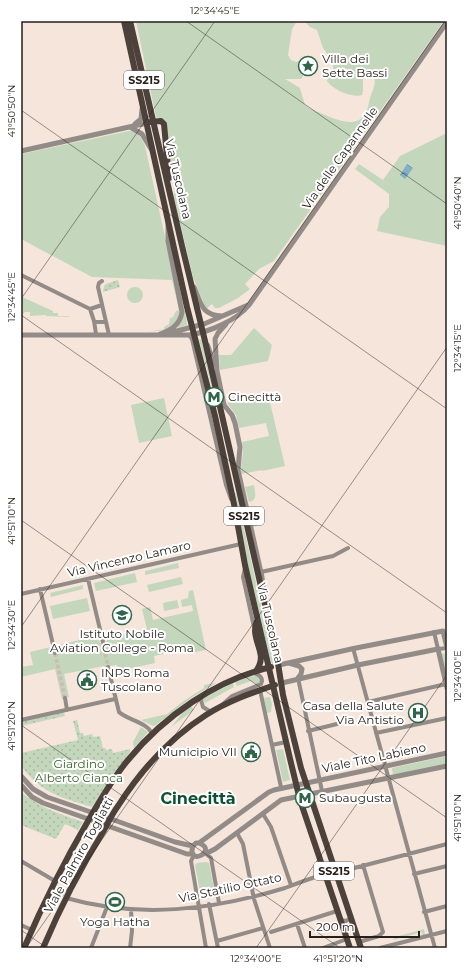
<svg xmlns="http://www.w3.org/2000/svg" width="468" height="969" font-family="Montserrat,sans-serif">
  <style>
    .green { fill: #c4d7bd }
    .park { fill: url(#park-dots) }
    .water { fill: url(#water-waves) }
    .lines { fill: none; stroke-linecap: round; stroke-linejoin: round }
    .minor-tunnel { stroke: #ccbdb4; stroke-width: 4; stroke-dasharray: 4 2; stroke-linecap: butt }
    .minor { stroke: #938b87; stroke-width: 4 }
    .tertiary { stroke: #938b87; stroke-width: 5 }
    .primary { stroke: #4d413b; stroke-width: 6 }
    .ticks { fill: none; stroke: #251f1b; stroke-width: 1; stroke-opacity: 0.45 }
    .labels { text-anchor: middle; stroke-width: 4; stroke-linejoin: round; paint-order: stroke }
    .shield { fill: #fff; stroke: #66625f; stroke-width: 1 }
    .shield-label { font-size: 11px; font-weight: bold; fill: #251f1b }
    .poi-label { font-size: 12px; fill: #251f1b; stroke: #fff; text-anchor: start }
    .street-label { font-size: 12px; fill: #251f1b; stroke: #fff }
    .park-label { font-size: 12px; fill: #3c612d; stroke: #fff }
    .district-label { font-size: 16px; font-weight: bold; fill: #0f5034; stroke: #fff }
    .neatline { fill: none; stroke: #251f1b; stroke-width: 1.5 }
    .ticks-label { font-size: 10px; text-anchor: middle; fill: #251f1b }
  </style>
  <defs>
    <pattern id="park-dots" width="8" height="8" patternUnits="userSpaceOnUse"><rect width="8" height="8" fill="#c4d7bd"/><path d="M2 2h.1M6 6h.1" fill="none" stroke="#a8b8a2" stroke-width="1.8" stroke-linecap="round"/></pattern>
    <pattern id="water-waves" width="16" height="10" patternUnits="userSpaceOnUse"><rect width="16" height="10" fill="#83afc9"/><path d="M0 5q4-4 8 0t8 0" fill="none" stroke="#6b8ea2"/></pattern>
  </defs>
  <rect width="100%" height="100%" fill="#f6e5da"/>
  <path class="green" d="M 136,21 L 195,21 L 195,22 L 200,21 L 297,21 L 292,29 L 288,55 L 291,60 L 296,62 L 301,61 L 304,64 L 303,76 L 301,79 L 285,79 L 300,88 L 305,105 L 309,108 C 330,116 363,138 369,102 C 371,91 377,87 374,75 L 368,75 L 363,77 L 363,91 L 362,95 C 352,98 333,90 327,81 L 329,75 L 333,69 L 333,62 L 323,48 L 317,30 L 310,27 L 304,21 L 444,21 L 274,261 L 259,269 L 245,284 L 250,289 L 238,298 L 219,308 L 215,308 L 212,304 L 206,309 L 193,277 L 174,197 L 175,186 L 164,121 L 156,117 Z
    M 129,131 C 138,131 142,138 145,146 L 180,305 C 179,328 168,330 147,332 L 164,329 L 164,327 L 169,324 L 170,318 L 173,317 L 176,311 L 179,310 L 172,280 L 92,277 L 21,239 L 21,154 Z
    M 447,133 L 447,246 L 377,231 L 380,217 L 389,207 L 389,194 L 355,169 L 359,164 L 383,180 L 400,156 Z
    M127 295a8 8 0 1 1 16 0a8 8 0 1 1-16 0Z
    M 22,297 L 53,311 L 53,313 L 58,313 L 58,316 L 69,316 L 69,317 L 46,316 L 46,315 L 30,316 L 30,312 L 25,312 L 23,314 L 22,313 L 23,309 L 21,308 Z
    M 185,310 L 187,325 L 177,328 L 177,327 Z
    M 254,328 L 272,345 L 268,361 L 220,370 L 219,355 L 231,355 Z
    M 202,339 L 213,388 L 212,388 L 199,340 Z
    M 268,394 L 285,466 L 262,471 L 262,470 L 241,474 C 240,463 245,454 242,442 L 269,436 L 266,423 L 239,428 L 236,415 L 227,403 Z
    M 164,398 L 172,436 L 139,443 L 131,405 Z
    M 254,485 C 255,493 258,500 249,502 L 245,487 Z
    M 235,493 L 236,493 L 274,663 L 273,664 L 271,663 L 248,565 Z
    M 251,510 L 254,513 L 255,510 C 260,512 261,519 263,524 L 253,527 Z
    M 178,563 L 179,568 L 145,575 L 145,571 Z
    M 135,573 L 137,582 L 96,591 L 94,583 Z
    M 181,577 L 183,584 L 149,592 L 147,585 Z
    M 83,585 L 83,589 L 51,597 L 50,593 Z
    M 193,590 L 206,650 L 191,653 L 189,649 L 154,656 L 155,663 L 119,671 L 117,665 L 105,667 L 104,666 L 64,674 L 69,697 L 62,699 L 55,669 L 21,677 L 21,667 L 33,665 L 30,652 L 51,647 L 53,654 L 59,652 L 57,645 L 98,636 L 100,643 L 107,641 L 107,638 L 147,629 L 142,609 L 150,607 L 153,620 L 193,611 L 192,605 L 182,607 L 181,600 L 188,598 L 189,591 Z
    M 87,598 L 90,611 L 53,619 L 50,606 Z
    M 177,600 L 179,608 L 164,611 L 163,603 Z
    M 446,653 L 447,656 L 447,679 L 441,654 Z
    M 257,676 L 261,679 L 260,682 L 257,684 L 251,681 L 237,686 L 235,682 L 246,677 Z
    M 216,683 L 191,698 L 156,725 L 153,726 L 141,720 L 167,714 L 185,700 L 204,688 L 204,685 Z
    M 233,683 L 234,687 L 205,703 L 202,699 Z
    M 270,697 L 272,704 L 271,712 L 267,713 L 264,698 Z
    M 191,706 L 194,710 L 171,727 L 184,711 Z
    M 141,727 L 148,732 L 134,748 L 133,742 Z
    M 283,749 L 290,780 L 283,782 L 276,750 Z
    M 447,756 L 447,764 L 393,775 L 392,768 Z
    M 206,862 L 209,863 L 215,894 L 214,896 L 203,898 L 201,897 L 195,865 L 197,863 Z
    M 424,929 L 425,935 L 422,935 L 422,932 L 393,940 L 395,937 Z"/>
  <path class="park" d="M 118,280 L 120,287 L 103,292 L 104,286 L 106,284 Z
    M 64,712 L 65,716 L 21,726 L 21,722 Z
    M 77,720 L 80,733 L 83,733 L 84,736 L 92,734 L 93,737 L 100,736 L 103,748 L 105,748 L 106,750 L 112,749 L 113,753 L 130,749 L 130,752 L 111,777 L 92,807 C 60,797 43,794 21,766 L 21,753 L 78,740 L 73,721 Z
    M 21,792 C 39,808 61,814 83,822 L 78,830 L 65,824 L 56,839 L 21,825 Z"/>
  <path class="water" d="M 407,164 L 413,168 L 405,179 L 400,175 Z"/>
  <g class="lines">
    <path class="minor-tunnel" d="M 103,642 L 108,667
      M 55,653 L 65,698"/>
    <path class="minor" d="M 21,275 L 90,309
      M 102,281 L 99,283 L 98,287 L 109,335
      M 90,309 L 94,321 L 96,334
      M 90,309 L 102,305
      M 94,322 L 106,322
      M 189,335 L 192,339 L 226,485 L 231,499
      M 208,345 L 215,365
      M 245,568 L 243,577 L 254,627
      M 261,572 L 333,556 L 348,548
      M 88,579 L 103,642
      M 40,589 L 55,653
      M 21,594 L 241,544
      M 434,632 L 438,649 L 447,648
      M 353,648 L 435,948
      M 108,667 L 119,712 C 127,720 150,723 152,735
      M 298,678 L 322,791
      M 260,690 L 281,787
      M 200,697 L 203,707 L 211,712
      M 65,698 L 67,710
      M 368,702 L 446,684
      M 222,705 L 232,696 L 261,684 L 262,681 C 262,676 258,674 253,673
      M 21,720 L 115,699
      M 308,731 L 341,723
      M 376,733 L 447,718
      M 272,745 L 286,742
      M 263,814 L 271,827 L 291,885
      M 237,833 L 243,844 L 254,899 L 270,948
      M 205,853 L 211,858 L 219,903
      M 194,855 L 191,861 L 206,948
      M 21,861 L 55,881
      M 335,873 L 447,844
      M 414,874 L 447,866
      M 66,898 C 140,919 212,910 285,888 C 298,883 311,878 325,874
      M 209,904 L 218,948
      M 424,912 L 447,906
      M 341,920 L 346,921 L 351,918
      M 297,924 L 305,948
      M 21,925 L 32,930
      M 271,932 L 337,911
      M 217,941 L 263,928
      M 359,942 L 379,936 L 383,932 L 363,865
      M 91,948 L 107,907
      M 130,948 L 132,931 L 131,910
      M 323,948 L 347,939
      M 380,948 L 447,931"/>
    <path class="tertiary" d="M 135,124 L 141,119 L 142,109
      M 130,127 L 142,134 L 151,149
      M 21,151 L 147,123
      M 194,287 C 201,303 201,315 222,316
      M 226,324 L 218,333 L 215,339 L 217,371 L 224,405 L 232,415 L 235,423 L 240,447 L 238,470 L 262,577 L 263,588
      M 169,333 L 204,324 L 248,305
      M 160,334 C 171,330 180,325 182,312 L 168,241 L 168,224
      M 21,335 L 189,335 C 209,332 236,321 249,305 L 447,22
      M 289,663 L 299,666 L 302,669 L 301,674 L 298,678
      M 279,665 L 356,648 L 443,631 L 447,648
      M 282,683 L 358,665 L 438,649 L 447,688
      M 21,776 L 33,789 L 47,797 L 114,820 L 175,842 L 193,846
      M 21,785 L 32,797 L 43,803 L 187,854 L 193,854
      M 193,846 L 196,843 L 199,843 L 269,792 L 274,790 L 447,753
      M 193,846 C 186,867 219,851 199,843
      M 205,852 L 209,852 L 215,849 L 281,800 L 447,766"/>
    <path class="primary" d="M 124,21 L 187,307 L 215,416 L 234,504 L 245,565 L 291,763 L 300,800 L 350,948
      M 130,21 L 182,246 L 205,341 L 277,657 L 283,695 L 301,768 L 361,948
      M 150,122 L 161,121 L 164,124 L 169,178
      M 256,671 C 267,656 256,647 255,631 C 255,628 256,624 257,621
      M 24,948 C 43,904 64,862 88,821 C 100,800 113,778 128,760 C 164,716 216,680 271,667
      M 43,948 C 60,908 80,869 103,832 C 108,823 112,814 118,806 C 141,770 170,738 206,715 C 228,701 251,693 275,685"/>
  </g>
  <path class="ticks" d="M 186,21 L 447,204M 21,110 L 447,409M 21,299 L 215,21M 21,315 L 447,613M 21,520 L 447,818M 21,627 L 445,21M 21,725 L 340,948M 21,930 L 47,948M 26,948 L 447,347M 256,948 L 447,675"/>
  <defs>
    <symbol id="sight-ring" viewBox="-11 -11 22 22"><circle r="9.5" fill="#fff" stroke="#30654a" stroke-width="1.5"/><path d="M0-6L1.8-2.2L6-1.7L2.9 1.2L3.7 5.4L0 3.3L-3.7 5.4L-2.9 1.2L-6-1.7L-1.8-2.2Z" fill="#30654a"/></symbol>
    <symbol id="metro-ring" viewBox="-11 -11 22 22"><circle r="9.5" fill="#fff" stroke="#30654a" stroke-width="1.5"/><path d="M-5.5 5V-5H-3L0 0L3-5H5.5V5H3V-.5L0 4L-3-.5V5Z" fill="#30654a"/></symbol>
    <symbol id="university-ring" viewBox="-11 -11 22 22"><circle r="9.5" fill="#fff" stroke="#30654a" stroke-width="1.5"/><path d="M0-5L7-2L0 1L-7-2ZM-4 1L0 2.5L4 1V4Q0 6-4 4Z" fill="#30654a"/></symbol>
    <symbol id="civic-ring" viewBox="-11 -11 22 22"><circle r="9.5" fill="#fff" stroke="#30654a" stroke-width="1.5"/><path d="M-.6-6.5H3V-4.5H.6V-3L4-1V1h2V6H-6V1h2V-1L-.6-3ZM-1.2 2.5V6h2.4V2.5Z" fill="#30654a"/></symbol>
    <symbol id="hospital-ring" viewBox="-11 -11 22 22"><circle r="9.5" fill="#fff" stroke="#30654a" stroke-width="1.5"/><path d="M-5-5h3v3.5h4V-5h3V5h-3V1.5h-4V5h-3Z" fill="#30654a"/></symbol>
    <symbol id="stadium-ring" viewBox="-11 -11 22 22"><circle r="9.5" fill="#fff" stroke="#30654a" stroke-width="1.5"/><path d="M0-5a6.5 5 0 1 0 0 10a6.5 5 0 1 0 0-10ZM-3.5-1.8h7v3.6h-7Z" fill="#30654a"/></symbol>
  </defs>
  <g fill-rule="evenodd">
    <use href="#sight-ring" x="297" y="55" width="22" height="22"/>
    <use href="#metro-ring" x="203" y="386" width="22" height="22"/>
    <use href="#university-ring" x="111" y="604" width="22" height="22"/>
    <use href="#civic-ring" x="76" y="669" width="22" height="22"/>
    <use href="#hospital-ring" x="407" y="702" width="22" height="22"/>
    <use href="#civic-ring" x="240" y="741" width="22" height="22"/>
    <use href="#metro-ring" x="294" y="787" width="22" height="22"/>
    <use href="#stadium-ring" x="104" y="891" width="22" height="22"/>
  </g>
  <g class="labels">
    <g class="shield">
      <rect x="124" y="71" width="40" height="18" rx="3"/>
      <rect x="224" y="507" width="40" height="18" rx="3"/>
      <rect x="314" y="862" width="40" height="18" rx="3"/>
    </g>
    <g class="shield-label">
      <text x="144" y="84">SS215</text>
      <text x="244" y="520">SS215</text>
      <text x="334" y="875">SS215</text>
    </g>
    <g class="poi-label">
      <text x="322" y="63">Villa dei<tspan x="322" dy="14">Sette Bassi</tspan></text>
      <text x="228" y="401">Cinecittà</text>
      <text x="122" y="638" text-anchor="middle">Istituto Nobile<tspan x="122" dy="14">Aviation College - Roma</tspan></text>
      <text x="101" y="677">INPS Roma<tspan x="101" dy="14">Tuscolano</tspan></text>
      <text x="404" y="710" text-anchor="end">Casa della Salute<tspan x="404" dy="14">Via Antistio</tspan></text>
      <text x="237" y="756" text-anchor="end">Municipio VII</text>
      <text x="319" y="802">Subaugusta</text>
      <text x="115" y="926" text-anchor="middle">Yoga Hatha</text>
    </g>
    <g class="street-label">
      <text transform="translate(340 158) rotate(-55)" y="4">Via delle Capannelle</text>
      <text transform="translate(178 179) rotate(77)" y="4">Via Tuscolana</text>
      <text transform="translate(129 559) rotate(-13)" y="4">Via Vincenzo Lamaro</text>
      <text transform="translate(270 623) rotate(77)" y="4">Via Tuscolana</text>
      <text transform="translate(374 758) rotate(-12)" y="4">Viale Tito Labieno</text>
      <text transform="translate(79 855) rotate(-61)" y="4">Viale Palmiro Togliatti</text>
      <text transform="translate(230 888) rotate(-12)" y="4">Via Statilio Ottato</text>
    </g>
    <g class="park-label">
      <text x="79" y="768">Giardino<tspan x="79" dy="14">Alberto Cianca</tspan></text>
    </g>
    <g class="district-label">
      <text x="198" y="804">Cinecittà</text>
    </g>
  </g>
  <rect width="468" height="969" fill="none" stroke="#ffffff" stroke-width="44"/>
  <path d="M310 931v6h109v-6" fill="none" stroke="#251f1b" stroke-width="2"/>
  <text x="316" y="931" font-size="12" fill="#251f1b" stroke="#ffffff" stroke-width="3" paint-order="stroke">200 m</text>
  <rect x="22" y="22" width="424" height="925" class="neatline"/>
  <g class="ticks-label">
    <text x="215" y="14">12°34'45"E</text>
    <text transform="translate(11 111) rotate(-90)" y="4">41°50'50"N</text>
    <text transform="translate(457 203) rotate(-90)" y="4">41°50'40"N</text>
    <text transform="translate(11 297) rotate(-90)" y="4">12°34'45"E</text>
    <text transform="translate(457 348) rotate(-90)" y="4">12°34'15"E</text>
    <text transform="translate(11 521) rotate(-90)" y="4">41°51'10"N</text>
    <text transform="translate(11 625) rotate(-90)" y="4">12°34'30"E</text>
    <text transform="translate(457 676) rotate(-90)" y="4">12°34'00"E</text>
    <text transform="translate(11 726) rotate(-90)" y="4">41°51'20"N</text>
    <text transform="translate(457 818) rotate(-90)" y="4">41°51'10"N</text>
    <text x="256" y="962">12°34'00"E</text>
    <text x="338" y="962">41°51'20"N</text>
  </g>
</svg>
